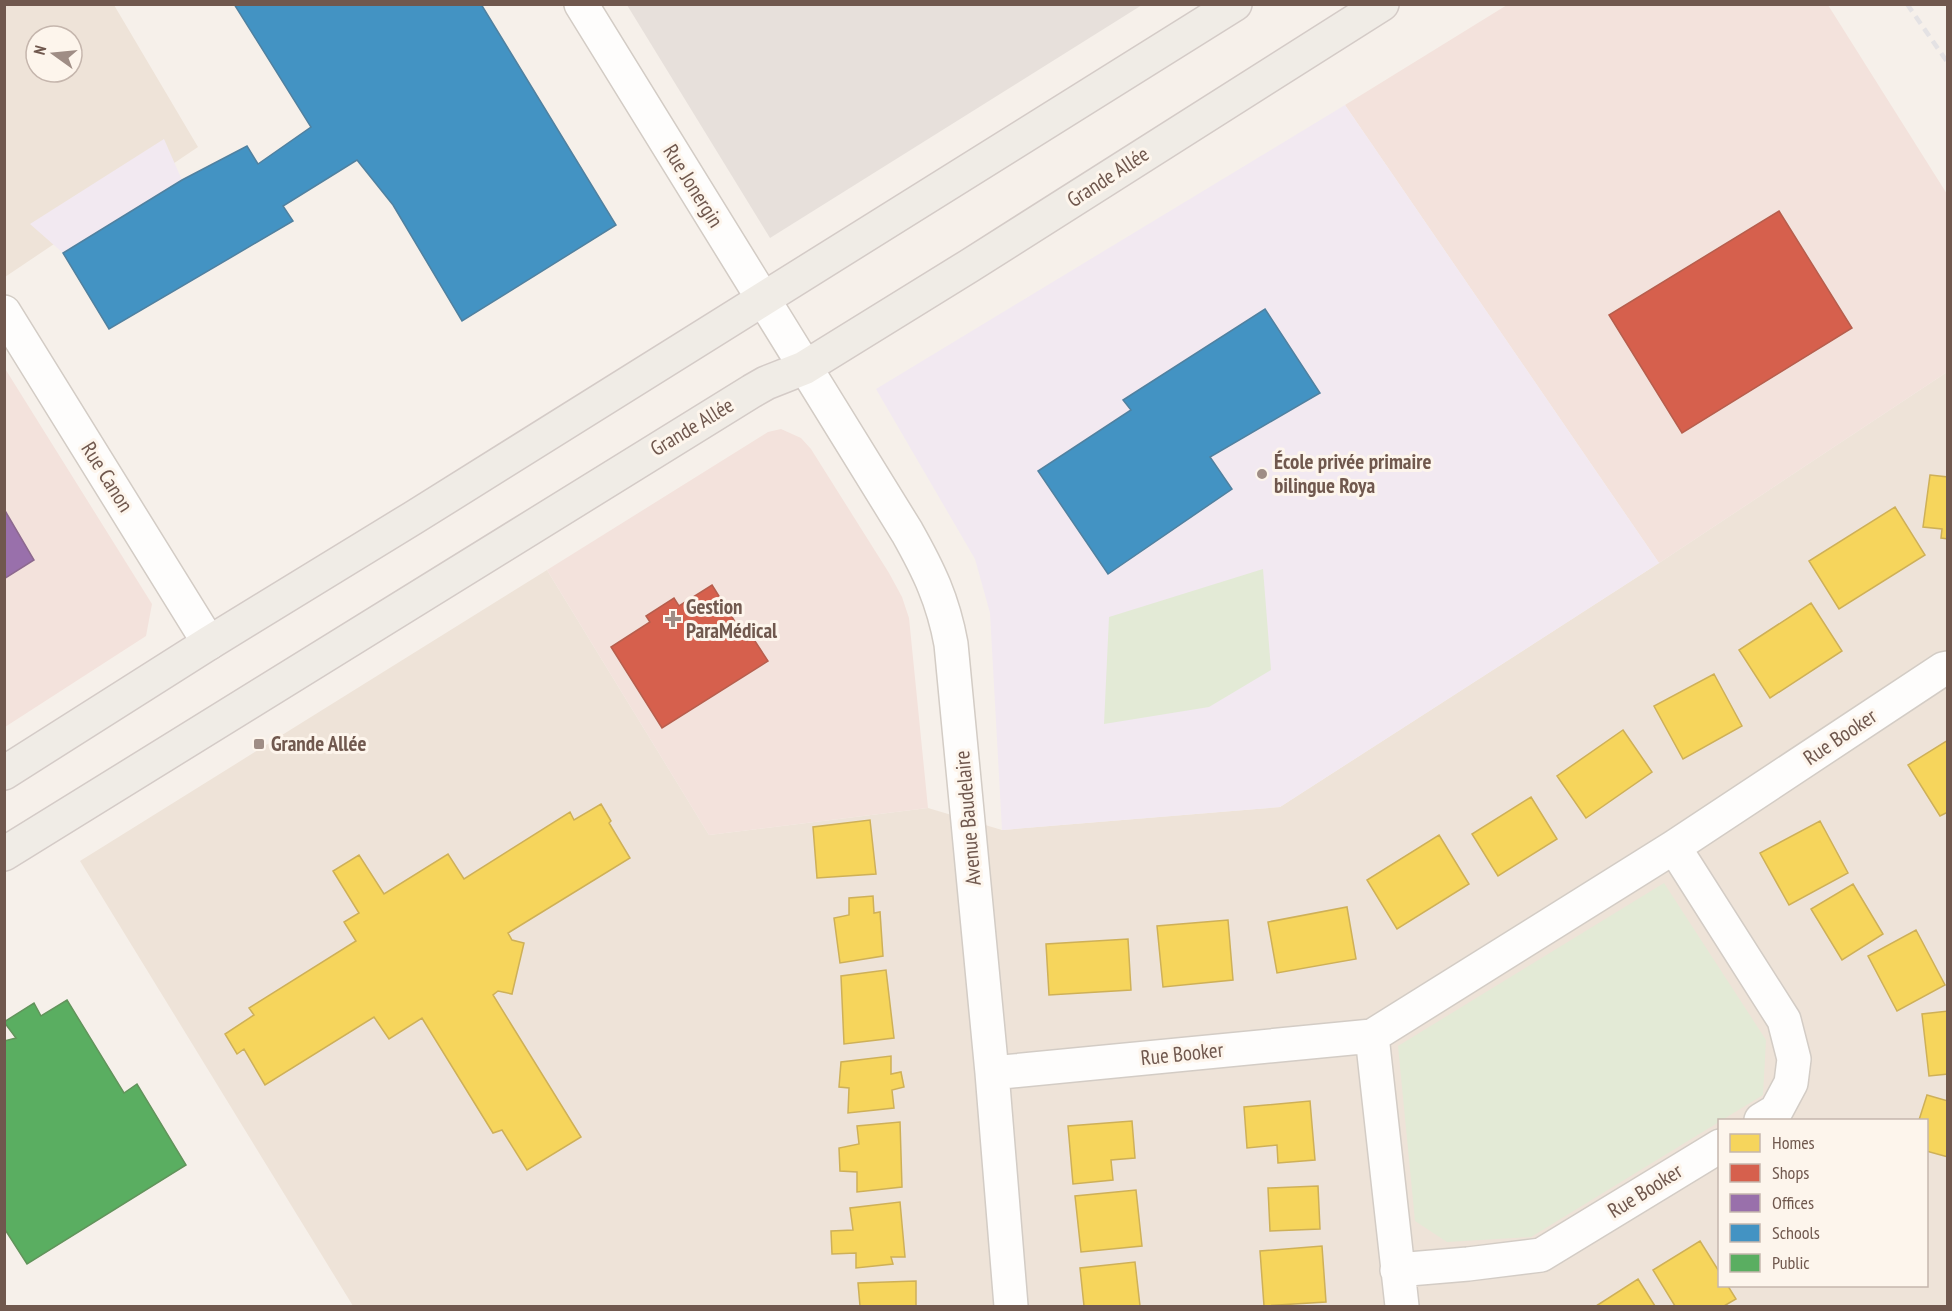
<svg xmlns="http://www.w3.org/2000/svg" width="1952" height="1311" font-family="'PT Sans Narrow',sans-serif">
  <style>
    .residential { fill: #eee3d8; fill-rule: evenodd }
    .commercial { fill: #f3e2dc }
    .industrial { fill: #e7e0db }
    .education { fill: #f2e9f1 }
    .green { fill: #e3ead6 }
    .homes { fill: #f6d55c; stroke: #ceb058; stroke-width: 1.5 }
    .shops { fill: #d6604d; stroke: #b75e4d; stroke-width: 1.5 }
    .offices { fill: #9970ab; stroke: #8d698f; stroke-width: 1.5 }
    .schools { fill: #4393c3; stroke: #5081a0; stroke-width: 1.5 }
    .public { fill: #5aae61; stroke: #61945b; stroke-width: 1.5 }
    .lines { fill: none; stroke-linecap: round; stroke-linejoin: round }
    .minor-casing { stroke: #d3ccc5; stroke-width: 36 }
    .major-casing { stroke: #d4cbc7; stroke-width: 36 }
    .minor { stroke: #fefdfc; stroke-width: 33 }
    .major { stroke: #f0ece6; stroke-width: 33 }
    .rail { stroke: #e4e2e4; stroke-width: 4.5; stroke-dasharray: 9 6; stroke-linecap: butt }
    .poi-dot { fill: #9f8d85; stroke: #fdf5ec; stroke-width: 2 }
    .labels { text-anchor: middle; stroke-width: 6; stroke-linejoin: round; paint-order: stroke }
    .street-label { font-size: 21px; fill: #70584e; stroke: #fdf5ec }
    .poi-label { font-size: 21px; font-weight: bold; fill: #70584e; stroke: #fdf5ec; text-anchor: start }
  </style>
  <rect width="100%" height="100%" fill="#f6f0ea"/>
  <path class="residential" d="M 5,5 L 114,5 L 198,147 L 5,277 ZM 36,36 L 72,36 L 72,72 L 36,72 Z
    M 1947,372 L 1947,1306 L 353,1306 L 80,861 L 547,570 L 709,835 L 928,808 L 1002,830 L 1280,807 L 1659,563 ZM 1720,1120 L 1926,1120 L 1926,1286 L 1720,1286 Z"/>
  <path class="commercial" d="M 1507,5 L 1828,5 L 1947,194 L 1947,372 L 1659,563 L 1345,105 Z
    M 4,367 L 152,604 L 146,636 L 5,727 Z
    M 781,429 L 801,438 L 811,449 L 889,573 L 902,597 L 909,618 L 928,808 L 709,835 L 547,570 L 768,432 Z"/>
  <path class="industrial" d="M 627,5 L 1142,5 L 770,238 Z"/>
  <path class="education" d="M 1345,105 L 1659,563 L 1280,807 L 1002,830 L 990,613 L 975,559 L 876,389 Z
    M 164,139 L 182,180 L 232,258 L 109,329 L 63,253 L 30,224 Z"/>
  <path class="green" d="M 1263,569 L 1271,670 L 1209,707 L 1104,724 L 1109,617 Z
    M 1664,883 L 1766,1040 L 1763,1095 L 1531,1237 L 1447,1242 L 1415,1221 L 1398,1046 Z"/>
  <path class="homes" d="M 1930,475 L 1948,477 L 1948,539 L 1941,538 L 1942,529 L 1923,527 Z
    M 1895,507 L 1925,555 L 1839,609 L 1809,561 Z
    M 1811,603 L 1842,651 L 1770,698 L 1739,650 Z
    M 1714,674 L 1742,726 L 1683,759 L 1654,706 Z
    M 1623,730 L 1652,772 L 1586,818 L 1557,776 Z
    M 1948,740 L 1948,812 L 1940,816 L 1908,765 Z
    M 1531,797 L 1557,839 L 1498,876 L 1472,834 Z
    M 601,804 L 611,821 L 609,823 L 630,858 L 508,933 L 512,940 L 524,943 L 512,994 L 498,991 L 493,995 L 581,1137 L 527,1170 L 502,1130 L 493,1133 L 422,1018 L 389,1039 L 374,1017 L 265,1085 L 244,1049 L 237,1054 L 225,1034 L 254,1015 L 249,1008 L 356,941 L 344,922 L 359,913 L 333,871 L 359,855 L 384,894 L 448,854 L 464,879 L 570,812 L 574,820 Z
    M 870,820 L 876,874 L 817,878 L 813,827 Z
    M 1820,821 L 1848,873 L 1789,905 L 1760,853 Z
    M 1439,835 L 1469,884 L 1397,929 L 1367,880 Z
    M 1853,884 L 1883,934 L 1842,960 L 1811,909 Z
    M 873,896 L 874,913 L 880,912 L 883,956 L 840,963 L 834,918 L 849,915 L 849,898 Z
    M 1347,907 L 1356,959 L 1277,973 L 1268,922 Z
    M 1228,920 L 1233,980 L 1163,987 L 1157,926 Z
    M 1916,930 L 1945,985 L 1897,1011 L 1868,956 Z
    M 1128,939 L 1131,990 L 1049,995 L 1046,944 Z
    M 886,970 L 894,1038 L 844,1044 L 841,976 Z
    M 1948,1011 L 1948,1074 L 1929,1076 L 1922,1014 Z
    M 891,1056 L 891,1074 L 901,1072 L 904,1087 L 892,1090 L 894,1108 L 848,1113 L 849,1088 L 839,1087 L 841,1062 Z
    M 1927,1095 L 1948,1101 L 1948,1157 L 1926,1151 L 1926,1120 L 1919,1120 Z
    M 1310,1101 L 1315,1160 L 1278,1163 L 1277,1145 L 1247,1148 L 1244,1107 Z
    M 1132,1121 L 1135,1158 L 1111,1160 L 1113,1180 L 1073,1184 L 1068,1126 Z
    M 900,1122 L 902,1187 L 857,1192 L 857,1172 L 840,1171 L 839,1148 L 859,1144 L 857,1126 Z
    M 1318,1186 L 1320,1229 L 1270,1231 L 1268,1188 Z
    M 1136,1190 L 1142,1246 L 1081,1252 L 1075,1196 Z
    M 900,1202 L 905,1257 L 891,1257 L 893,1264 L 856,1268 L 856,1253 L 832,1254 L 831,1231 L 853,1230 L 850,1208 Z
    M 1700,1241 L 1720,1273 L 1720,1286 L 1728,1286 L 1736,1299 L 1724,1306 L 1675,1306 L 1653,1270 Z
    M 1322,1246 L 1326,1302 L 1264,1306 L 1260,1251 Z
    M 1135,1262 L 1140,1306 L 1084,1306 L 1080,1268 Z
    M 1638,1279 L 1655,1306 L 1596,1306 Z
    M 916,1281 L 916,1306 L 860,1306 L 858,1283 Z"/>
  <path class="shops" d="M 1779,211 L 1852,328 L 1682,433 L 1609,315 Z
    M 712,585 L 747,641 L 753,638 L 768,661 L 662,728 L 611,647 L 650,622 L 646,616 L 674,598 L 679,606 Z"/>
  <path class="offices" d="M 4,509 L 34,560 L 4,579 Z"/>
  <path class="schools" d="M 234,4 L 481,4 L 616,225 L 462,321 L 393,205 L 357,160 L 283,206 L 293,221 L 109,329 L 63,253 L 182,180 L 247,146 L 258,164 L 311,127 Z
    M 1265,309 L 1320,393 L 1210,457 L 1232,489 L 1108,574 L 1038,471 L 1131,410 L 1123,400 Z"/>
  <path class="public" d="M 67,1000 L 124,1093 L 137,1084 L 186,1165 L 27,1264 L 4,1228 L 4,1041 L 16,1038 L 4,1022 L 34,1003 L 41,1016 Z"/>
  <g class="lines">
    <defs>
      <path id="minor" d="M 581,4 L 907,532 C 929,571 943,600 951,644 L 992,1073 L 1011,1306
        M 4,312 L 209,643
        M 1674,847 L 1784,1020 L 1794,1059 L 1791,1083 L 1776,1111 L 1761,1120
        M 1372,1036 L 1402,1306
        M 992,1073 L 1372,1036 L 1674,847 L 1943,669 L 1948,668
        M 1397,1270 L 1468,1264 L 1541,1255 L 1720,1146"/>
      <path id="major" d="M 4,773 L 209,643 L 413,518 L 1235,4
        M 4,854 L 752,391 L 766,383 L 804,368 L 969,266 L 1382,4"/>
    </defs>
    <use href="#minor" class="minor-casing"/>
    <use href="#major" class="major-casing"/>
    <use href="#minor" class="minor"/>
    <use href="#major" class="major"/>
    <path class="rail" d="M 1907,4 L 1948,63"/>
  </g>
  <g class="poi-dot">
    <circle cx="1262" cy="474" r="6"/>
    <path d="M670 610h6v6h6v6h-6v6h-6v-6h-6v-6h6z"/>
    <rect x="253" y="738" width="12" height="12" rx="3"/>
  </g>
  <g class="labels">
    <g class="street-label">
      <text transform="translate(1108 177) rotate(-33)" y="7">Grande Allée</text>
      <text transform="translate(693 186) rotate(58)" y="7">Rue Jonergin</text>
      <text transform="translate(692 427) rotate(-31)" y="7">Grande Allée</text>
      <text transform="translate(107 477) rotate(58)" y="7">Rue Canon</text>
      <text transform="translate(1840 737) rotate(-34)" y="7">Rue Booker</text>
      <text transform="translate(968 818) rotate(-95)" y="7">Avenue Baudelaire</text>
      <text transform="translate(1182 1054) rotate(-6)" y="7">Rue Booker</text>
      <text transform="translate(1645 1191) rotate(-32)" y="7">Rue Booker</text>
    </g>
    <g class="poi-label">
      <text x="1274" y="469">École privée primaire<tspan x="1274" dy="24">bilingue Roya</tspan></text>
      <text x="686" y="614">Gestion<tspan x="686" dy="24">ParaMédical</tspan></text>
      <text x="271" y="751">Grande Allée</text>
    </g>
  </g>
  <rect width="1952" height="1311" fill="none" stroke="#70584e" stroke-width="12"/>
  <rect x="1718" y="1119" width="210" height="168" fill="#fdf5ec" stroke="#c5b6ad" stroke-width="1.5"/>
  <rect x="1730" y="1134" width="30" height="18" fill="#f6d55c" stroke="#c5b6ad" stroke-width="1.5"/>
  <text x="1772" y="1149" font-size="18" fill="#70584e">Homes</text>
  <rect x="1730" y="1164" width="30" height="18" fill="#d6604d" stroke="#c5b6ad" stroke-width="1.5"/>
  <text x="1772" y="1179" font-size="18" fill="#70584e">Shops</text>
  <rect x="1730" y="1194" width="30" height="18" fill="#9970ab" stroke="#c5b6ad" stroke-width="1.5"/>
  <text x="1772" y="1209" font-size="18" fill="#70584e">Offices</text>
  <rect x="1730" y="1224" width="30" height="18" fill="#4393c3" stroke="#c5b6ad" stroke-width="1.5"/>
  <text x="1772" y="1239" font-size="18" fill="#70584e">Schools</text>
  <rect x="1730" y="1254" width="30" height="18" fill="#5aae61" stroke="#c5b6ad" stroke-width="1.5"/>
  <text x="1772" y="1269" font-size="18" fill="#70584e">Public</text>
  <g transform="translate(54 54) rotate(285)"><circle r="28" fill="#fdf5ec" stroke="#c5b6ad" stroke-width="1.5"/>
  <path d="M0-4.5L10 22L0 15L-10 22Z" fill="#9f8d85"/>
  <text y="-9" font-size="16" font-weight="bold" text-anchor="middle" fill="#70584e">N</text>
  </g>
</svg>
